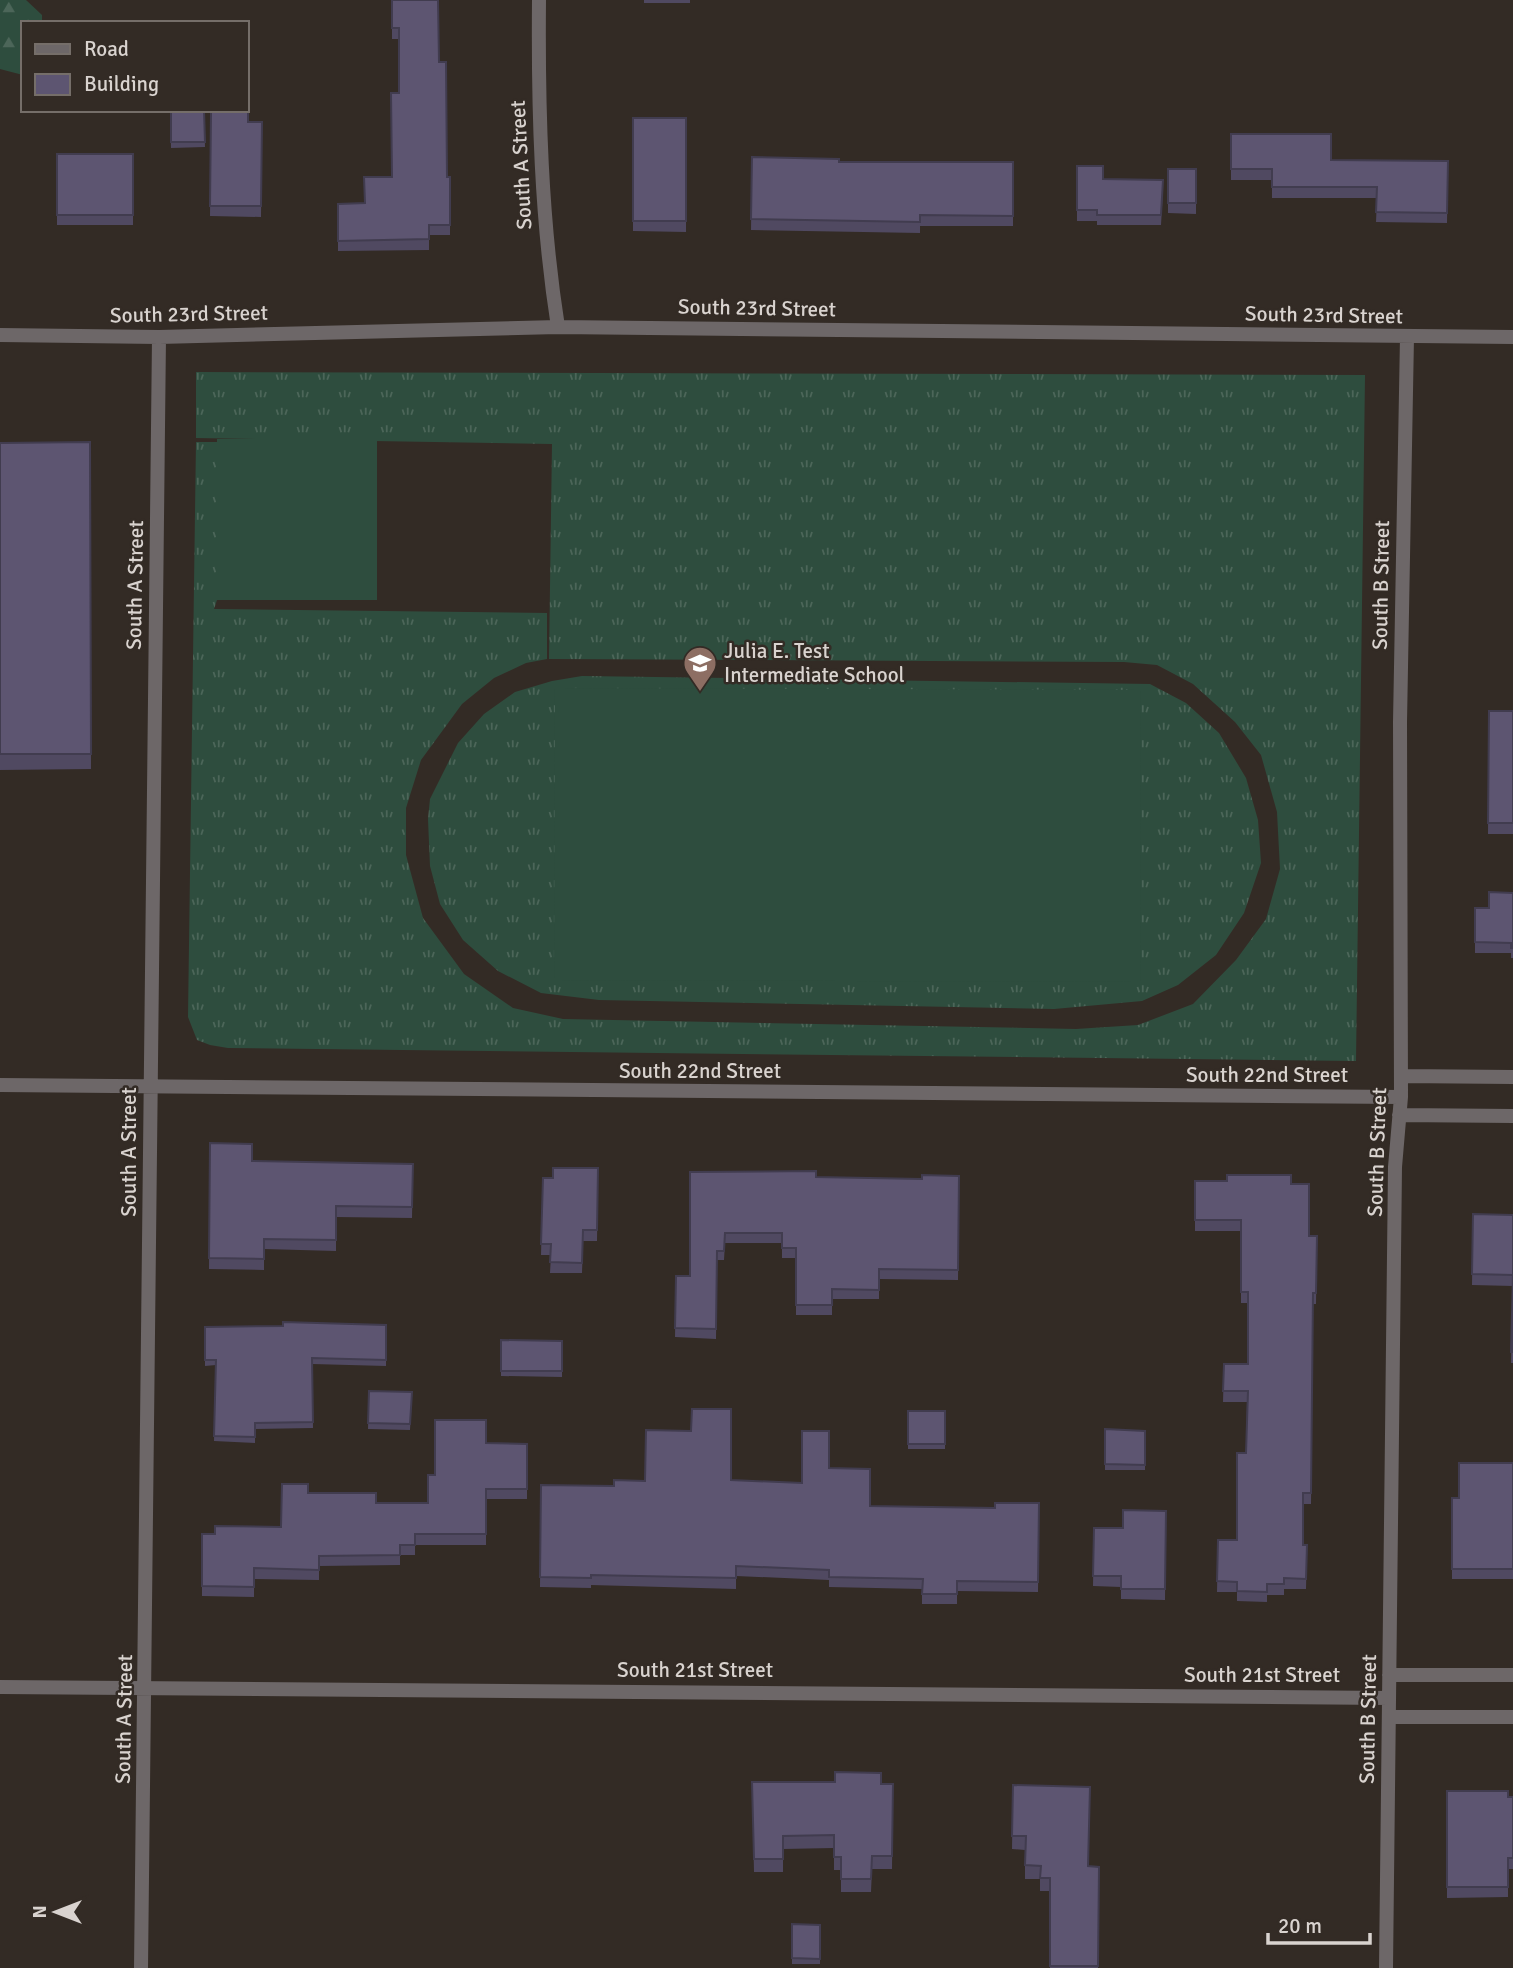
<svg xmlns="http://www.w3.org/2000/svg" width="1513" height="1968" font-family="Signika,sans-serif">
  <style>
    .grass { fill: url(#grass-tufts) }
    .forest { fill: url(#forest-firs) }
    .pitch { fill: #2e4d3e }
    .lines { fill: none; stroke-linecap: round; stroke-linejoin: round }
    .minor { stroke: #6d6768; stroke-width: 14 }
    .wall { fill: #504961 }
    .building { fill: #5d5571; stroke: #413c4f; stroke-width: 2 }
    .labels { text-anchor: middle; stroke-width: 5; stroke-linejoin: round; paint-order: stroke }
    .street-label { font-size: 21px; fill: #d9d3cf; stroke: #332b25 }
    .poi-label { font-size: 21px; fill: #d9d3cf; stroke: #332b25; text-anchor: start }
  </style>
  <defs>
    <pattern id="grass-tufts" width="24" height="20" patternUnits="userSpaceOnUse" patternTransform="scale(1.75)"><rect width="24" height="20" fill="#2e4d3e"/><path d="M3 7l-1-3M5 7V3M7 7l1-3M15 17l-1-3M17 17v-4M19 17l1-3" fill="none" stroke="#4c6659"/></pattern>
    <pattern id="forest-firs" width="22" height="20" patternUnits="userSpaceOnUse" patternTransform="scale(1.75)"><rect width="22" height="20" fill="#2e4d3e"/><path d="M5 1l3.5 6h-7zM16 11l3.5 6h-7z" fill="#4c6659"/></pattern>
  </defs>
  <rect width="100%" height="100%" fill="#332b25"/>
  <path class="grass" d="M 196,372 L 1365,375 L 1356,1061 L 228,1048 L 210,1045 L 197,1040 L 188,1017 L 196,442 L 217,442 L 217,600 L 214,609 L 547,613 L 547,659 L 526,663 L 494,678 L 462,704 L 421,760 L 406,808 L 406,855 L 423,918 L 464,974 L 513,1008 L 563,1019 L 1076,1029 L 1138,1025 L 1193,1004 L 1236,960 L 1266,919 L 1280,869 L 1277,812 L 1261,755 L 1235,722 L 1193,684 L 1157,665 L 1124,662 L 549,659 L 552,444 L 196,438 Z
    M 582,676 L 1150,684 L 1186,703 L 1219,733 L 1246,778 L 1258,820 L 1261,863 L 1244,913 L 1216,955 L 1178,985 L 1142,1001 L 1054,1009 L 599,1000 L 541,993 L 498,971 L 463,940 L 440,904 L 430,866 L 428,819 L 430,799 L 458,743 L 484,714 L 515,692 L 552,681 Z"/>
  <path class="forest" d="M 0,0 L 26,0 L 42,15 L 42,23 L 23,23 L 23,75 L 0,69 Z"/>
  <path class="pitch" d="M 217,439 L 377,439 L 377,600 L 217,600 Z
    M 555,688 L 1141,690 L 1140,982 L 554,980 Z"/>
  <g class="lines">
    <path class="minor" d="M 539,0 C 538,109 541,219 558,327
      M 0,335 L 159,337 L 558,327 L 1513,337
      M 1401,1076 L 1513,1077
      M 0,1085 L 1401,1097
      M 1399,1115 L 1513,1116
      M 1389,1675 L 1513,1675
      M 0,1687 L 1389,1698
      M 1389,1717 L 1513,1717
      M 141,1968 L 159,337
      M 1386,1968 L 1395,1167 L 1401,1097 L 1400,722 L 1407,337"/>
  </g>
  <path class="wall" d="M 392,0 L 439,62 L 447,177 L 450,177 L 450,235 L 429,235 L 429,250 L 338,251 L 338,204 L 365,203 L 392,177 L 399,93 L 399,39 L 392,39 Z
    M 644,0 L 690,0 L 690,3 L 644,3 Z
    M 170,110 L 204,110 L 205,147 L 171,148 Z
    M 211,112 L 248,122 L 262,122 L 261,217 L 210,216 Z
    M 633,118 L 686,118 L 686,232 L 633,231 Z
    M 1231,134 L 1331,160 L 1448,161 L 1447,223 L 1376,222 L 1377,198 L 1272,198 L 1272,180 L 1231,180 Z
    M 57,154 L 133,154 L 133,225 L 57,225 Z
    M 752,157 L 839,162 L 1013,162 L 1013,226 L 920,226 L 920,233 L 751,230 Z
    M 1077,166 L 1103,179 L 1163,190 L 1161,225 L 1097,225 L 1097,221 L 1077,221 Z
    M 1168,169 L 1196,169 L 1196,214 L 1168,213 Z
    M 90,442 L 91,769 L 0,770 L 0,443 Z
    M 1489,711 L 1513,711 L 1513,834 L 1488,834 Z
    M 1513,893 L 1513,958 L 1511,958 L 1511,953 L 1475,953 L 1475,908 L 1489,908 Z
    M 210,1143 L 252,1161 L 413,1164 L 412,1218 L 336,1217 L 336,1251 L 264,1249 L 264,1270 L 209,1269 Z
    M 598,1168 L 597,1241 L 583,1241 L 582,1273 L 550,1273 L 551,1255 L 541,1255 L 543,1178 L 553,1178 Z
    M 690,1172 L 816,1177 L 922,1179 L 959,1176 L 958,1280 L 879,1279 L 879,1299 L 832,1299 L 832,1315 L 796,1315 L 796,1258 L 782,1258 L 782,1243 L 725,1243 L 724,1260 L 717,1260 L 716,1339 L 675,1337 L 676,1276 L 690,1276 Z
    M 1195,1181 L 1291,1184 L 1309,1236 L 1317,1236 L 1316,1304 L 1313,1304 L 1311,1504 L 1303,1504 L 1303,1545 L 1307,1545 L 1306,1589 L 1284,1589 L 1284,1595 L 1267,1595 L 1267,1602 L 1237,1601 L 1237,1592 L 1217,1592 L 1218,1540 L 1237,1540 L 1246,1453 L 1247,1402 L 1223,1402 L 1224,1364 L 1248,1364 L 1248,1303 L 1241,1303 L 1241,1231 L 1195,1231 Z
    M 1473,1214 L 1513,1215 L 1513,1363 L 1511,1363 L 1513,1286 L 1472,1285 Z
    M 386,1325 L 386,1366 L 312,1364 L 313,1428 L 255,1429 L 255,1443 L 214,1441 L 216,1365 L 205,1366 L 205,1327 Z
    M 501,1340 L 562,1341 L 562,1377 L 501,1376 Z
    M 369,1391 L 412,1392 L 410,1430 L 368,1429 Z
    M 908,1411 L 945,1411 L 945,1449 L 908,1449 Z
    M 1105,1429 L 1145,1431 L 1145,1470 L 1105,1470 Z
    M 691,1431 L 731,1480 L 802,1483 L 829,1468 L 870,1506 L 995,1508 L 1039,1503 L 1038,1592 L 957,1591 L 957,1604 L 922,1604 L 922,1589 L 829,1587 L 829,1580 L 736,1576 L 736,1589 L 591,1585 L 591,1588 L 540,1587 L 541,1485 L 614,1486 L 645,1481 Z
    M 486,1443 L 527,1444 L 527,1499 L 486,1499 L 486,1545 L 415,1545 L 415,1555 L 400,1555 L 400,1565 L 319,1566 L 319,1580 L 254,1579 L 254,1597 L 202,1596 L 202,1534 L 215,1534 L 281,1527 L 308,1493 L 376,1503 L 428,1503 L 435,1475 Z
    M 1513,1463 L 1513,1579 L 1452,1579 L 1452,1498 L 1459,1498 Z
    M 1166,1511 L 1165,1600 L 1121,1599 L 1121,1587 L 1093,1586 L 1094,1528 L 1123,1528 Z
    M 752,1782 L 893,1784 L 892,1869 L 872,1869 L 871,1892 L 841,1892 L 841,1870 L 834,1870 L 834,1848 L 783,1849 L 783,1872 L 754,1872 Z
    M 1013,1785 L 1088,1866 L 1099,1867 L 1098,1968 L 1050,1968 L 1050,1891 L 1040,1891 L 1040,1879 L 1025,1879 L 1025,1850 L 1012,1849 Z
    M 1447,1791 L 1513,1797 L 1513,1869 L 1508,1869 L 1508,1897 L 1447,1898 Z
    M 792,1924 L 820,1925 L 820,1964 L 792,1964 Z"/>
  <path class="building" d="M 392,0 L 438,0 L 439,62 L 446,62 L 447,177 L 450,177 L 450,225 L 429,225 L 429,239 L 338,241 L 338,204 L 365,203 L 364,177 L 392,177 L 391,93 L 399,93 L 399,28 L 392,28 Z
    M 171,110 L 204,110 L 205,142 L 171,142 Z
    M 211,112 L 248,112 L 248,122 L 262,122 L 261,206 L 210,206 Z
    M 633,118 L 686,118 L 686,221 L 633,221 Z
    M 1231,134 L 1331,134 L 1331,160 L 1448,161 L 1447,213 L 1376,212 L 1377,187 L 1272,187 L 1272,169 L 1231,169 Z
    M 57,154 L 133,154 L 133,215 L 57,215 Z
    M 752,157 L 839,159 L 839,162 L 1013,162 L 1013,216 L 920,215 L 920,222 L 751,219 Z
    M 1077,166 L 1103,166 L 1103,179 L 1163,180 L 1161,215 L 1097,215 L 1097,210 L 1077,210 Z
    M 1168,169 L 1196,169 L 1196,203 L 1168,203 Z
    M 90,442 L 91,754 L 0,754 L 0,443 Z
    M 1489,711 L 1513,711 L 1513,823 L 1488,823 Z
    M 1489,892 L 1513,893 L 1513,948 L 1511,948 L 1511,943 L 1475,942 L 1475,908 L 1489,908 Z
    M 210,1143 L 252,1144 L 252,1161 L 413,1164 L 412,1207 L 336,1206 L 336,1240 L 264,1239 L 264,1259 L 209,1258 Z
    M 553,1168 L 598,1168 L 597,1230 L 583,1230 L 582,1263 L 550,1262 L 551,1244 L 541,1244 L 543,1178 L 553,1178 Z
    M 816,1171 L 816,1177 L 922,1179 L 922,1175 L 959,1176 L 958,1270 L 879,1269 L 879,1290 L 832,1289 L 832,1305 L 796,1305 L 796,1248 L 782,1248 L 782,1233 L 725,1233 L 724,1251 L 717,1251 L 716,1329 L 675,1328 L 676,1276 L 690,1276 L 690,1172 Z
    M 1227,1175 L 1291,1175 L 1291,1184 L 1309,1184 L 1309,1236 L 1317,1236 L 1316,1293 L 1313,1293 L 1311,1493 L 1303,1493 L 1303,1545 L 1307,1545 L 1306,1579 L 1284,1578 L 1284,1584 L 1267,1584 L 1267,1592 L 1237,1591 L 1237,1582 L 1217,1581 L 1218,1540 L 1237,1540 L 1237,1453 L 1246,1453 L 1248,1391 L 1223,1391 L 1224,1364 L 1248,1364 L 1248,1292 L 1241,1292 L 1241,1220 L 1195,1220 L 1195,1181 L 1227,1181 Z
    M 1473,1214 L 1513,1215 L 1513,1352 L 1511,1352 L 1513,1275 L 1472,1274 Z
    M 283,1322 L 386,1325 L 386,1360 L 312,1358 L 313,1422 L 255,1423 L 255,1437 L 214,1436 L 216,1360 L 205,1360 L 205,1327 L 283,1326 Z
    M 501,1340 L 562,1341 L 562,1371 L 501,1371 Z
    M 369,1391 L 412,1392 L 410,1424 L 368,1423 Z
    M 692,1409 L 731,1409 L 731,1480 L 802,1483 L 802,1431 L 829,1431 L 829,1468 L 870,1469 L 870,1506 L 995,1508 L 995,1503 L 1039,1503 L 1038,1582 L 957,1581 L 957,1594 L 922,1594 L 923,1579 L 829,1577 L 829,1570 L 736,1566 L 736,1578 L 591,1575 L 591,1578 L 540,1577 L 541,1485 L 614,1486 L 614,1480 L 645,1481 L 646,1430 L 691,1431 Z
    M 908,1411 L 945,1411 L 945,1444 L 908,1444 Z
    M 435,1420 L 486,1420 L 486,1443 L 527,1444 L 527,1489 L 486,1489 L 486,1534 L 415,1534 L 415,1545 L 400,1545 L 400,1555 L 319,1556 L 319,1570 L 254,1568 L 254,1587 L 202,1586 L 202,1534 L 215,1534 L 215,1526 L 281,1527 L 282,1484 L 308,1484 L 308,1493 L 376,1493 L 376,1503 L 428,1503 L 428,1475 L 435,1475 Z
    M 1105,1429 L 1145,1431 L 1145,1465 L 1105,1464 Z
    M 1459,1463 L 1513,1463 L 1513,1569 L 1452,1569 L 1452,1498 L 1459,1498 Z
    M 1123,1510 L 1166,1511 L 1165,1589 L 1121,1589 L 1121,1576 L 1093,1576 L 1094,1528 L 1123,1528 Z
    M 835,1772 L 881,1773 L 881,1784 L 893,1784 L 892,1856 L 872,1856 L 871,1879 L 841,1879 L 841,1857 L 834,1857 L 834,1835 L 783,1836 L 783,1859 L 754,1859 L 752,1782 L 835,1782 Z
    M 1013,1785 L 1090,1787 L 1088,1866 L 1099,1867 L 1098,1966 L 1050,1966 L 1050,1878 L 1040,1878 L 1041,1866 L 1025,1865 L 1026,1836 L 1012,1836 Z
    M 1447,1791 L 1508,1791 L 1508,1797 L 1513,1797 L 1513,1858 L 1508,1858 L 1508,1887 L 1447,1887 Z
    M 792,1924 L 820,1925 L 820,1959 L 792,1958 Z"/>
  <defs>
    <symbol id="school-pin" viewBox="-11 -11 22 30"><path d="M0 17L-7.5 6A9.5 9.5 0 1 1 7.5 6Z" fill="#8d6e63" stroke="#332b25"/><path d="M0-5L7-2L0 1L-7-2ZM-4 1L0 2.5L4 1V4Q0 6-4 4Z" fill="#fff"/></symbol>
  </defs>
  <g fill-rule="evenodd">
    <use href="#school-pin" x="681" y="644" width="38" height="52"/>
  </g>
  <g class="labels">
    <g class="street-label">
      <text transform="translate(521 165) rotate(-93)" y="7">South A Street</text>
      <text transform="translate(757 308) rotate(1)" y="7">South 23rd Street</text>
      <text transform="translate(189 314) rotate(-1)" y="7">South 23rd Street</text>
      <text transform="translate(1324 315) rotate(1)" y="7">South 23rd Street</text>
      <text transform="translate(135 585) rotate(-89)" y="7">South A Street</text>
      <text transform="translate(1381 585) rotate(-89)" y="7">South B Street</text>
      <text x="700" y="1078">South 22nd Street</text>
      <text x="1267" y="1082">South 22nd Street</text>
      <text transform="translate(129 1152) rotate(-90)" y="7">South A Street</text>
      <text transform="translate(1377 1152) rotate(-88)" y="7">South B Street</text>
      <text x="695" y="1677">South 21st Street</text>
      <text x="1262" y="1682">South 21st Street</text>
      <text transform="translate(124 1719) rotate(-89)" y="7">South A Street</text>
      <text transform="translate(1368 1719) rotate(-89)" y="7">South B Street</text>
    </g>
    <g class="poi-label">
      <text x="724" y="658">Julia E. Test<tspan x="724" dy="24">Intermediate School</tspan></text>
    </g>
  </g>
  <rect x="21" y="21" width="228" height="91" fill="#332b25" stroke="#756e69" stroke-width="2"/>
  <rect x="35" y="44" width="35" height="10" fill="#6d6768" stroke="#756e69" stroke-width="2"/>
  <text x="84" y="56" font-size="21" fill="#d9d3cf">Road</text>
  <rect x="35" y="74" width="35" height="21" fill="#5d5571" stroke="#756e69" stroke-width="2"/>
  <text x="84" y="91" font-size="21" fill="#d9d3cf">Building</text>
  <g transform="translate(56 1912) rotate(270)" stroke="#332b25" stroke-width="5" paint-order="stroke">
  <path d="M0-5L12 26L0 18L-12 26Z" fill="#d9d3cf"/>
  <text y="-10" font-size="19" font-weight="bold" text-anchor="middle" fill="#d9d3cf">N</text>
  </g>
  <path d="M1268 1933v10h102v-10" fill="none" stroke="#d9d3cf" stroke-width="3.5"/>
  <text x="1278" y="1933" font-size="21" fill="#d9d3cf" stroke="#332b25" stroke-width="5" paint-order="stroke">20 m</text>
</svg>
